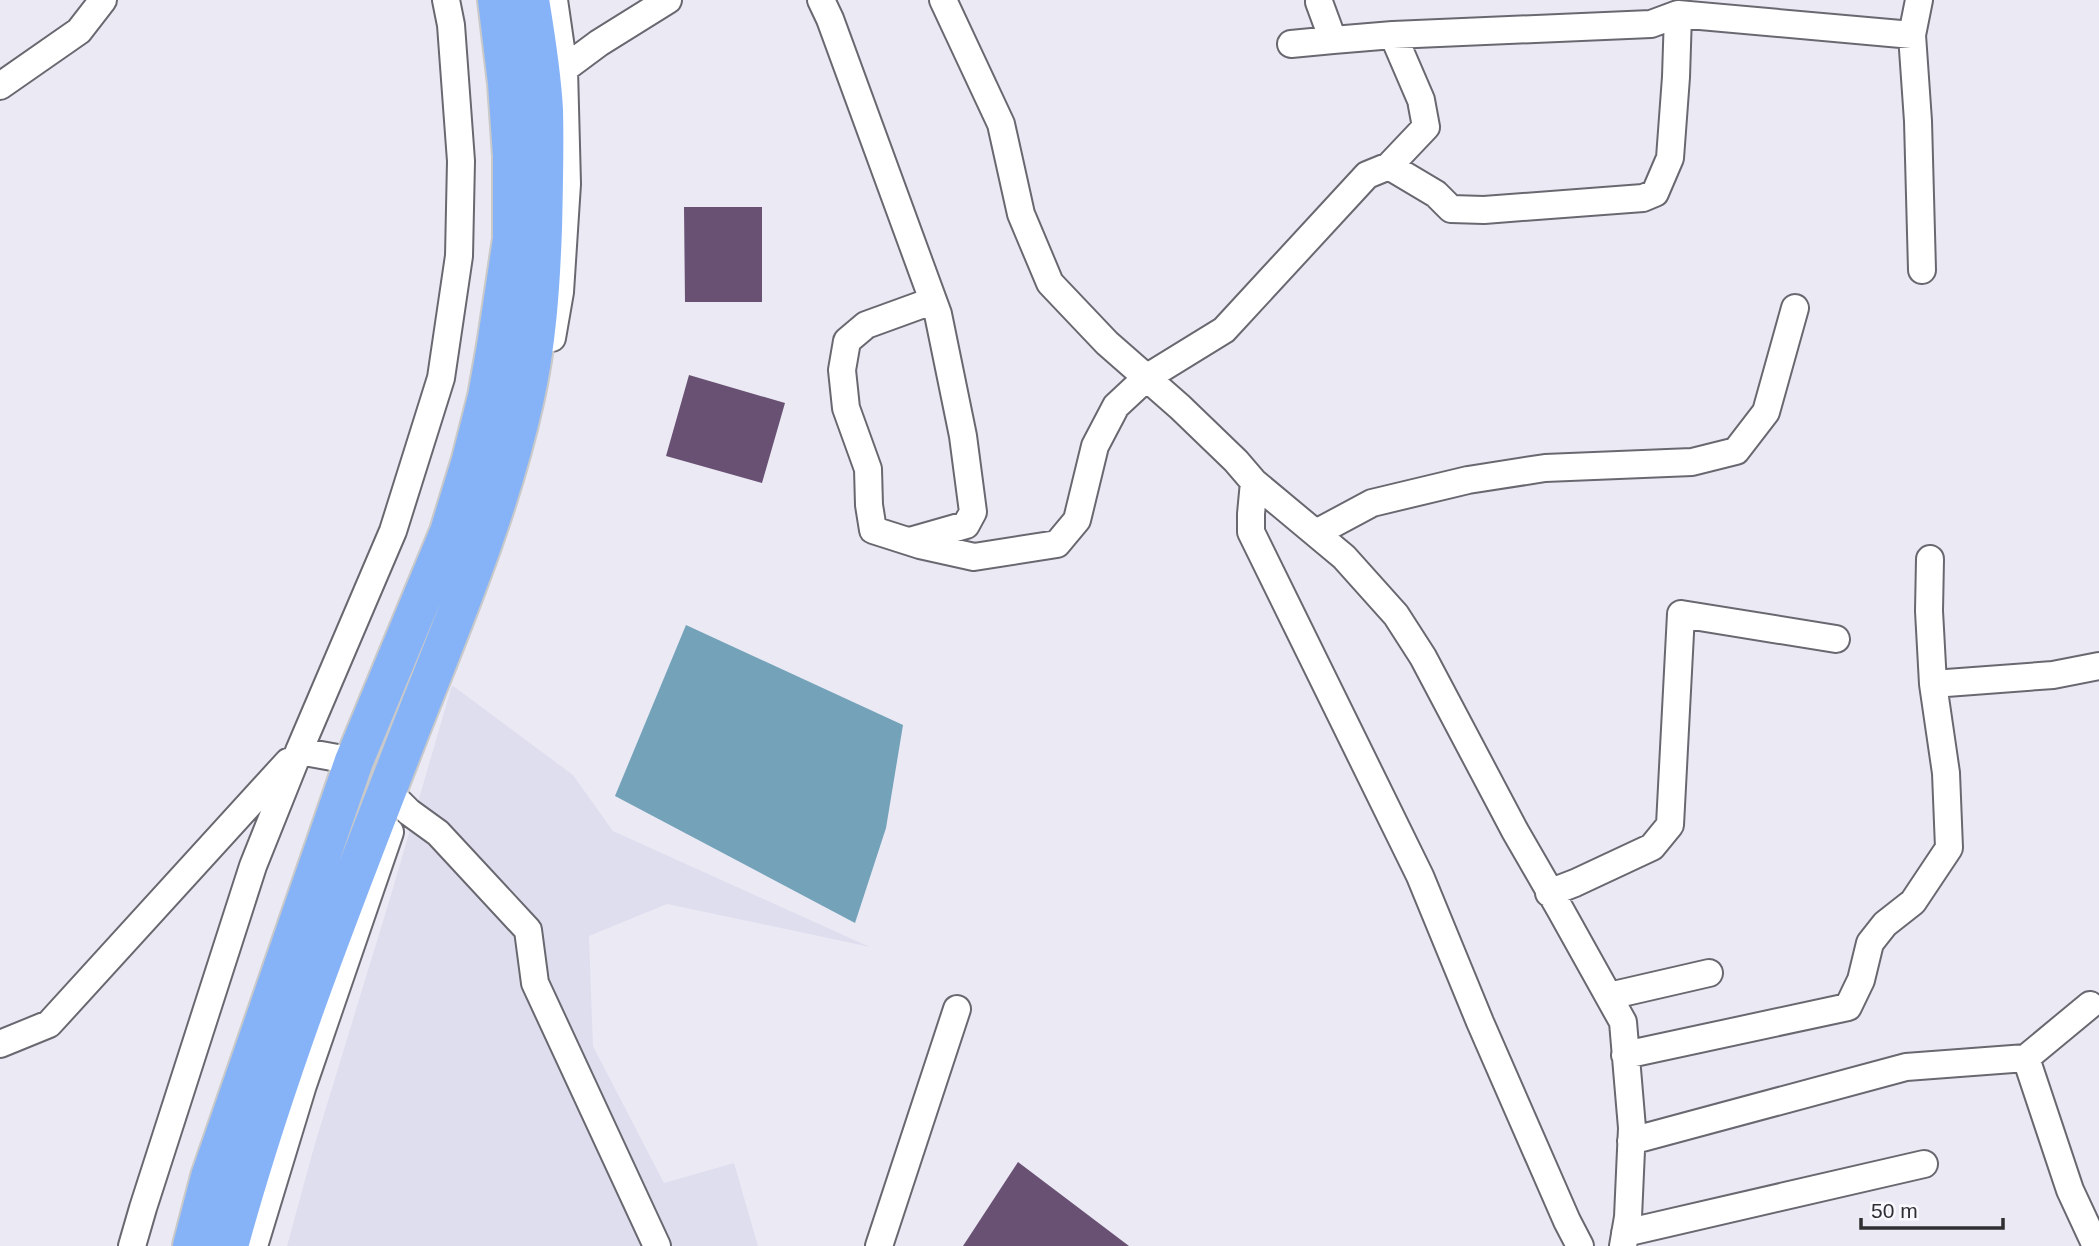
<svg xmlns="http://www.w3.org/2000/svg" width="2099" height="1246" font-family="Arial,sans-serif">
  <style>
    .built { fill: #dfdeef }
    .water { fill: #73a2b9 }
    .building { fill: #695173 }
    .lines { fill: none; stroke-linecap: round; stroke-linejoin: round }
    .minor-casing { stroke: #686870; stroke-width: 30 }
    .highway-casing { stroke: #c9c9ca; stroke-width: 42 }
    .minor { stroke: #fff; stroke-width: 26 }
    .highway { stroke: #86b3f7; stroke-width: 38 }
  </style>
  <rect width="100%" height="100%" fill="#ebeaf4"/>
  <path class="built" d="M 452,685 L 573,775 L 613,831 L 870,947 L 667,904 L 589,936 L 593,1046 L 664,1183 L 734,1163 L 758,1246 L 287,1246 L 314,1147 L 391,895 Z"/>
  <path class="water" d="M 686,625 L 903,725 L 886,828 L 855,923 L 615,796 Z"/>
  <path class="building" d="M 684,207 L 762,207 L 762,302 L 685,302 Z
    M 689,375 L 785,403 L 762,483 L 666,456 Z
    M 1018,1162 L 1129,1246 L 963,1246 Z"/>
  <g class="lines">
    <defs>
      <path id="minor" d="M 821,0 L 830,19 L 938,314 L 963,436 L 973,512 L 966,525 L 910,541
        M 943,0 L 1001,124 L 1021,214 L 1050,283 L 1107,343 L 1180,407 L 1236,461 L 1254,482 L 1344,557 L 1396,615 L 1423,657 L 1515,831 L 1560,909 L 1623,1022 L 1632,1128 L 1628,1217 L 1623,1246
        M 1919,0 L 1912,35 L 1918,121 L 1922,270
        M 1319,2 L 1333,40 L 1393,35 L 1651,24 L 1678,14
        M 1291,44 L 1333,40
        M 564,69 L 599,43 L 668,0
        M 0,86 L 79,31 L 103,0
        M 1389,166 L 1426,127 L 1421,100 L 1393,35
        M 932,301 L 866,325 L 847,341 L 842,370 L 846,408 L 868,469 L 869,505 L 873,530 L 920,545 L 974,557 L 1057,544 L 1077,520 L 1095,446 L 1116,406 L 1146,378 L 1224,330 L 1367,175 L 1389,166 L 1436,194 L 1451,209 L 1484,210 L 1643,198 L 1655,193 L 1670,158 L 1676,77 L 1678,14 L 1912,35
        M 552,338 L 560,292 L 567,184 L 564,69 L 554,0
        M 1254,482 L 1251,514 L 1251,532 L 1420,876 L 1480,1022 L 1567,1221 L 1580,1246
        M 1316,533 L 1372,503 L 1468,480 L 1545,468 L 1692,462 L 1736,451 L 1766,412 L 1795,308
        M 1933,684 L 2053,675 L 2099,666
        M 299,751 L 354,761
        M 400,803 L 409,812 L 438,833 L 528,930 L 535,983 L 657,1246
        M 1549,893 L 1575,883 L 1652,847 L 1670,825 L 1681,614 L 1836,639
        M 1609,996 L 1709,973
        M 0,1044 L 49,1024 L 288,762
        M 1625,1055 L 1848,1007 L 1861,980 L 1870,943 L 1885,924 L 1913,902 L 1949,848 L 1946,773 L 1933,684 L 1929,611 L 1930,559
        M 2026,1058 L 2070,1190 L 2096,1246
        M 1631,1141 L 1906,1067 L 2026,1058 L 2090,1005
        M 1625,1233 L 1924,1164
        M 132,1246 L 143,1208 L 253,866 L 299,751 L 393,531 L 441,378 L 459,256 L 461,161 L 451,25 L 446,0
        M 254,1246 L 303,1085 L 390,832
        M 879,1246 L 957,1009"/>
      <path id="highway" d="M 192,1246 L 210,1177 L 354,761 L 449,532 L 471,460 L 487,397 L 496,346 L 512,239 L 512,156 L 507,83 L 497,0
        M 229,1246 C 277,1070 345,899 411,729 C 453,622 499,515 524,402 C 537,345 541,286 543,228 C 544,188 545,149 544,110 C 542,73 536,36 530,0"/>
    </defs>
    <use href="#minor" class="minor-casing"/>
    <use href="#highway" class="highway-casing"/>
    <use href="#minor" class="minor"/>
    <use href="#highway" class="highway"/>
  </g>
  <path d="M1861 1218v10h142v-10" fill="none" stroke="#2f2f32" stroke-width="3.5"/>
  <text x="1871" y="1218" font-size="21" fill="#2f2f32" stroke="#f8f8fe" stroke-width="5" paint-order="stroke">50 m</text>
</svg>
